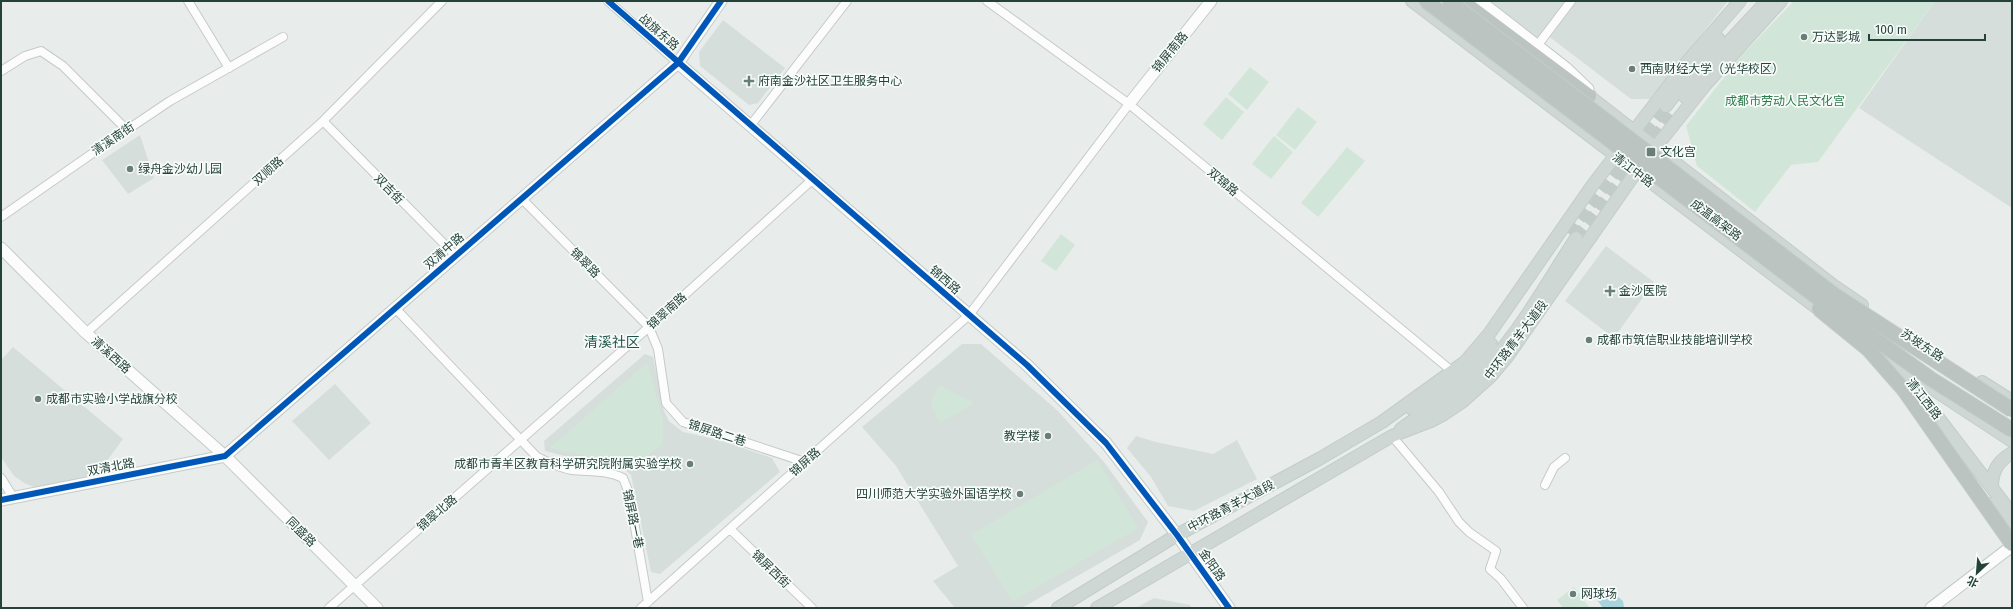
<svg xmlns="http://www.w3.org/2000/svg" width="2013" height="609" font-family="'Fira Sans','Noto Sans SC',sans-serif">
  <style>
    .built { fill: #d6dedb }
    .green { fill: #d1e6d8 }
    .water { fill: #a9d4db }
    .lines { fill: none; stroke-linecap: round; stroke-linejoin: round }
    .primary-tunnel { stroke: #c1cbc8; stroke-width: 12; stroke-dasharray: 12 6; stroke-linecap: butt }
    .street-casing { stroke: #c5cac8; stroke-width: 10 }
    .secondary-casing { stroke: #c3cbc8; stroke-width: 13 }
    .primary-casing { stroke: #c3ccc9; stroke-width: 14 }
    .highway-casing { stroke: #c3ccc9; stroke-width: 16 }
    .street { stroke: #fcfcfc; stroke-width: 8 }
    .secondary { stroke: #fcfcfc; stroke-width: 11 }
    .primary { stroke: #cfd7d5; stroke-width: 12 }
    .highway { stroke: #bcc4c2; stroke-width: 14 }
    .highway-bridge-casing { stroke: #c3ccc9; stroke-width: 16; stroke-linecap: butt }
    .highway-bridge { stroke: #bcc4c2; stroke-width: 14 }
    .cycleway-casing { stroke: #f7fbf9; stroke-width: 8 }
    .cycleway { stroke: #0057b8; stroke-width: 6 }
    .poi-dot { fill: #697e78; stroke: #f7fbf9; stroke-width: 1.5 }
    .labels { text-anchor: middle; stroke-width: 3.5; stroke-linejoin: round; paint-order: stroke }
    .street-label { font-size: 12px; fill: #24423a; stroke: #f7fbf9 }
    .poi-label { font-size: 12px; fill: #24423a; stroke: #f7fbf9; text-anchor: start }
    .park-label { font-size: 12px; fill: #2d7a4b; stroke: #f7fbf9 }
    .quarter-label { font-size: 14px; fill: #1f5548; stroke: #f7fbf9 }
  </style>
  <rect width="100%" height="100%" fill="#e8edeb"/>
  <path class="built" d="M 1489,1 L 1728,1 L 1650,99 L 1631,99 L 1543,32 L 1538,39 Z
    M 1935,1 L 2012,1 L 2012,208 L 1859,108 Z
    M 723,20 L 785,68 L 758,103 L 749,105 L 700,66 L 699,52 Z
    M 140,135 L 154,178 L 128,194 L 102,160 Z
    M 1606,246 L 1654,282 L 1614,338 L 1565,301 Z
    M 962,344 L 981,344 L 1058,411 L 1104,462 L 1148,522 L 1140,540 L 1022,608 L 955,608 L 933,581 L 958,566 L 896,466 L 862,427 Z
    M 13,347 L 123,439 L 98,473 L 65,483 L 34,487 L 24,483 L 14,476 L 1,457 L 1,360 Z
    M 645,354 L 653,357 L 664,411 L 669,421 L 683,432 L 719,440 L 772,458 L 780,472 L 660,574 L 651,572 L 631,475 L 622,467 L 588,462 L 545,451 L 544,441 Z
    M 335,384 L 371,423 L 329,460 L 292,421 Z
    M 1136,436 L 1156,442 L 1213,454 L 1237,440 L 1257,479 L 1194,511 L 1168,506 L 1151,477 L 1127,448 Z
    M 1154,598 L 1190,605 L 1192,608 L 1136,608 Z"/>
  <path class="green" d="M 1794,1 L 1935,1 L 1818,162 L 1791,165 L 1755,212 L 1697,166 L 1686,126 L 1740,57 Z
    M 1250,67 L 1269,82 L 1247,110 L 1228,94 Z
    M 1226,97 L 1244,112 L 1222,140 L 1203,124 Z
    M 1298,107 L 1317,122 L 1295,150 L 1276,135 Z
    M 1274,136 L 1293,152 L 1271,179 L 1252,164 Z
    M 1347,147 L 1365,161 L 1318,217 L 1301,203 Z
    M 1061,234 L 1075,245 L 1056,271 L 1041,261 Z
    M 647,363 L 663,421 L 663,443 L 642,460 L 616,462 L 550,448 Z
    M 939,385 L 974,403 L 940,423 L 931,404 Z
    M 1097,460 L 1138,528 L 1013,601 L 971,535 Z
    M 1574,587 L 1590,608 L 1563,608 L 1557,600 Z"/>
  <path class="water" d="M 1594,587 L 1609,596 L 1617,596 L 1623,601 L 1624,607 L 1603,608 L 1589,589 Z"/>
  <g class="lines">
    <path class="primary-tunnel" d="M 1568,233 L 1666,106
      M 1576,238 L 1674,113"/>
    <defs>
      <path id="street" d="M 188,1 L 229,68
        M 608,1 L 678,63
        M 987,1 L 1129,104 L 1453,372
        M 1537,46 L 1571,1
        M 1,71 L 25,56 L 41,51 L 63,66 L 127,130
        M 323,121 L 456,256
        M 750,126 L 847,1
        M 521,198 L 649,327 L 658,349 L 666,403 L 683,422 L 805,462
        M 1,217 L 103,146 L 170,101 L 283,37
        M 396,309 L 537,457 C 548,462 559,468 572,470 C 589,472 607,470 623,478 L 629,493 L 648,602
        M 86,333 L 321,123 L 442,1
        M 1392,436 L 1439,492 L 1459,522 L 1469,532 L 1496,551 L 1490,569 L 1501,579 L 1523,608
        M 1,478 L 13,497
        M 1545,485 L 1554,467 L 1565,458
        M 730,529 L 812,608
        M 329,608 L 649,327 L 812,180
        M 641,608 L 969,315 L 1129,104"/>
      <path id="secondary" d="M 1480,1 L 1566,68 L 1588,89
        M 678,63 L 1027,365 L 1106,443 L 1177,535 L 1229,608
        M 1129,104 L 1211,1
        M 1,248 L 86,333 L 225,456 L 377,608
        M 1,500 L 225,456 L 678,63 L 721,1
        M 1931,608 L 2012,546"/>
      <path id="primary" d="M 1412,1 L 1825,314
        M 1581,90 L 1834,286 L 1862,305
        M 1685,97 L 1724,47 L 1767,1
        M 1666,106 L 1718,38
        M 1872,349 L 2012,441
        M 1907,377 L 2012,514
        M 1982,382 L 2012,401
        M 1412,409 C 1442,392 1469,371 1491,344
        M 1401,429 C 1424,411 1450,401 1472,381 C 1513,345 1546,284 1576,238
        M 1992,487 C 1992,471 1998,461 2012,453
        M 1992,504 L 2012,531
        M 1058,608 L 1177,535 L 1319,459 L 1382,422 L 1465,362 L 1489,334 L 1592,186 L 1687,62 L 1740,1
        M 1097,608 L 1392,436 L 1431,421 L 1444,414 L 1462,402 L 1491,376 L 1507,357 L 1636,172 L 1706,84 L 1781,1"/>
      <path id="highway" d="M 1462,1 L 1589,96"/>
    </defs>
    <use href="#street" class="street-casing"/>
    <use href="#secondary" class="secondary-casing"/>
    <use href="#primary" class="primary-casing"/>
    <use href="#highway" class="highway-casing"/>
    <use href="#street" class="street"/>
    <use href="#secondary" class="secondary"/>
    <use href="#primary" class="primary"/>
    <use href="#highway" class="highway"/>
    <defs>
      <path id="highway-bridge" d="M 1426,1 L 1818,298 L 1931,379 L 2012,430
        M 1449,1 L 1836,296 L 2012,410
        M 1819,309 L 1868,349 L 1904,390 L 2012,544"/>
    </defs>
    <use href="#highway-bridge" class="highway-bridge-casing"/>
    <use href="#highway-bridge" class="highway-bridge"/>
    <defs>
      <path id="cycleway" d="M 608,1 L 1027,365 L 1106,443 L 1177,535 L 1229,608
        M 1,500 L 225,456 L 678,63 L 721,1"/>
    </defs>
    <use href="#cycleway" class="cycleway-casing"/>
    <use href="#cycleway" class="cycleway"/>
  </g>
  <g class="poi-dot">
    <circle cx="1804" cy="37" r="4"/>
    <circle cx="1632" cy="69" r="4"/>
    <path d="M747 75h4v4h4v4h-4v4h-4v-4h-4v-4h4z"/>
    <rect x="1646" y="147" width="10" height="10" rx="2"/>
    <circle cx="130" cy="169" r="4"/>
    <path d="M1608 285h4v4h4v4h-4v4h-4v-4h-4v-4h4z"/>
    <circle cx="1589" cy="340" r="4"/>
    <circle cx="38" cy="399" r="4"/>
    <circle cx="1048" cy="436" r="4"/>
    <circle cx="690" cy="464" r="4"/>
    <circle cx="1020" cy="494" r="4"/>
    <circle cx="1573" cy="594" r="4"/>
  </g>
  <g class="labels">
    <g class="street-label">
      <text transform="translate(659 32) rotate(41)" y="4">战旗东路</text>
      <text transform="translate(1170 52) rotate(-51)" y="4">锦屏南路</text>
      <text transform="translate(113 139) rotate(-34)" y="4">清溪南街</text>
      <text transform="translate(1633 170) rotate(37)" y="4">清江中路</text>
      <text transform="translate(268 171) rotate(-42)" y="4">双顺路</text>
      <text transform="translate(1223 182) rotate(40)" y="4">双锦路</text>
      <text transform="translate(389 189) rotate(46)" y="4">双吉街</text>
      <text transform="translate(1716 220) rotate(37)" y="4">成温高架路</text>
      <text transform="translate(444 251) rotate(-41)" y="4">双清中路</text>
      <text transform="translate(585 263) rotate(45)" y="4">锦翠路</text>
      <text transform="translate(945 280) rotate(41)" y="4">锦西路</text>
      <text transform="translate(667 311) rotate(-42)" y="4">锦翠南路</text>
      <text transform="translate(1516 340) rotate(-53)" y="4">中环路青羊大道段</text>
      <text transform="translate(1922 345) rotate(33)" y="4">苏坡东路</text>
      <text transform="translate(111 355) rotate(42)" y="4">清溪西路</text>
      <text transform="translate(1924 399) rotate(52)" y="4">清江西路</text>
      <text transform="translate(717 433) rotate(18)" y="4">锦屏路二巷</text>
      <text transform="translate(805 462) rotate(-42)" y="4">锦屏路</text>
      <text transform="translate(111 467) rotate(-11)" y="4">双清北路</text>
      <text transform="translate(1231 506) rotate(-28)" y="4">中环路青羊大道段</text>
      <text transform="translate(437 513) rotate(-41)" y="4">锦翠北路</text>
      <text transform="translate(633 519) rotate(78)" y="4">锦屏路一巷</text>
      <text transform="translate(301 532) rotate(45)" y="4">同盛路</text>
      <text transform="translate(1212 565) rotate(55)" y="4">金阳路</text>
      <text transform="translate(771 569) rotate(44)" y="4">锦屏西街</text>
    </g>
    <g class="poi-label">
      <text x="1812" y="41">万达影城</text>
      <text x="1640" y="73">西南财经大学（光华校区）</text>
      <text x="758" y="85">府南金沙社区卫生服务中心</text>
      <text x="1660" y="156">文化宫</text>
      <text x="138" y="173">绿舟金沙幼儿园</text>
      <text x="1619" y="295">金沙医院</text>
      <text x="1597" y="344">成都市筑信职业技能培训学校</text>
      <text x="46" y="403">成都市实验小学战旗分校</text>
      <text x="1040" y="440" text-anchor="end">教学楼</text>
      <text x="682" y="468" text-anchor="end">成都市青羊区教育科学研究院附属实验学校</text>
      <text x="1012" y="498" text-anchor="end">四川师范大学实验外国语学校</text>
      <text x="1581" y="598">网球场</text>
    </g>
    <g class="park-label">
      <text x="1785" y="105">成都市劳动人民文化宫</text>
    </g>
    <g class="quarter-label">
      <text x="612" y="347">清溪社区</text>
    </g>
  </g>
  <rect width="2013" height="609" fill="none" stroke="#24423a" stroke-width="4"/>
  <g transform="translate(1977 573) rotate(206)" stroke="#f7fbf9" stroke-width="3" paint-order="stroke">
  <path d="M0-3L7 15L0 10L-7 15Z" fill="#24423a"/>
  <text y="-6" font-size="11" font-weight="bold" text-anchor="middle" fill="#24423a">北</text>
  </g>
  <path d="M1869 34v6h116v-6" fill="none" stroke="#24423a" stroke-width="2"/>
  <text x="1875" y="34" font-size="12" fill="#24423a" stroke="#f7fbf9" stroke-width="3" paint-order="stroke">100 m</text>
</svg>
